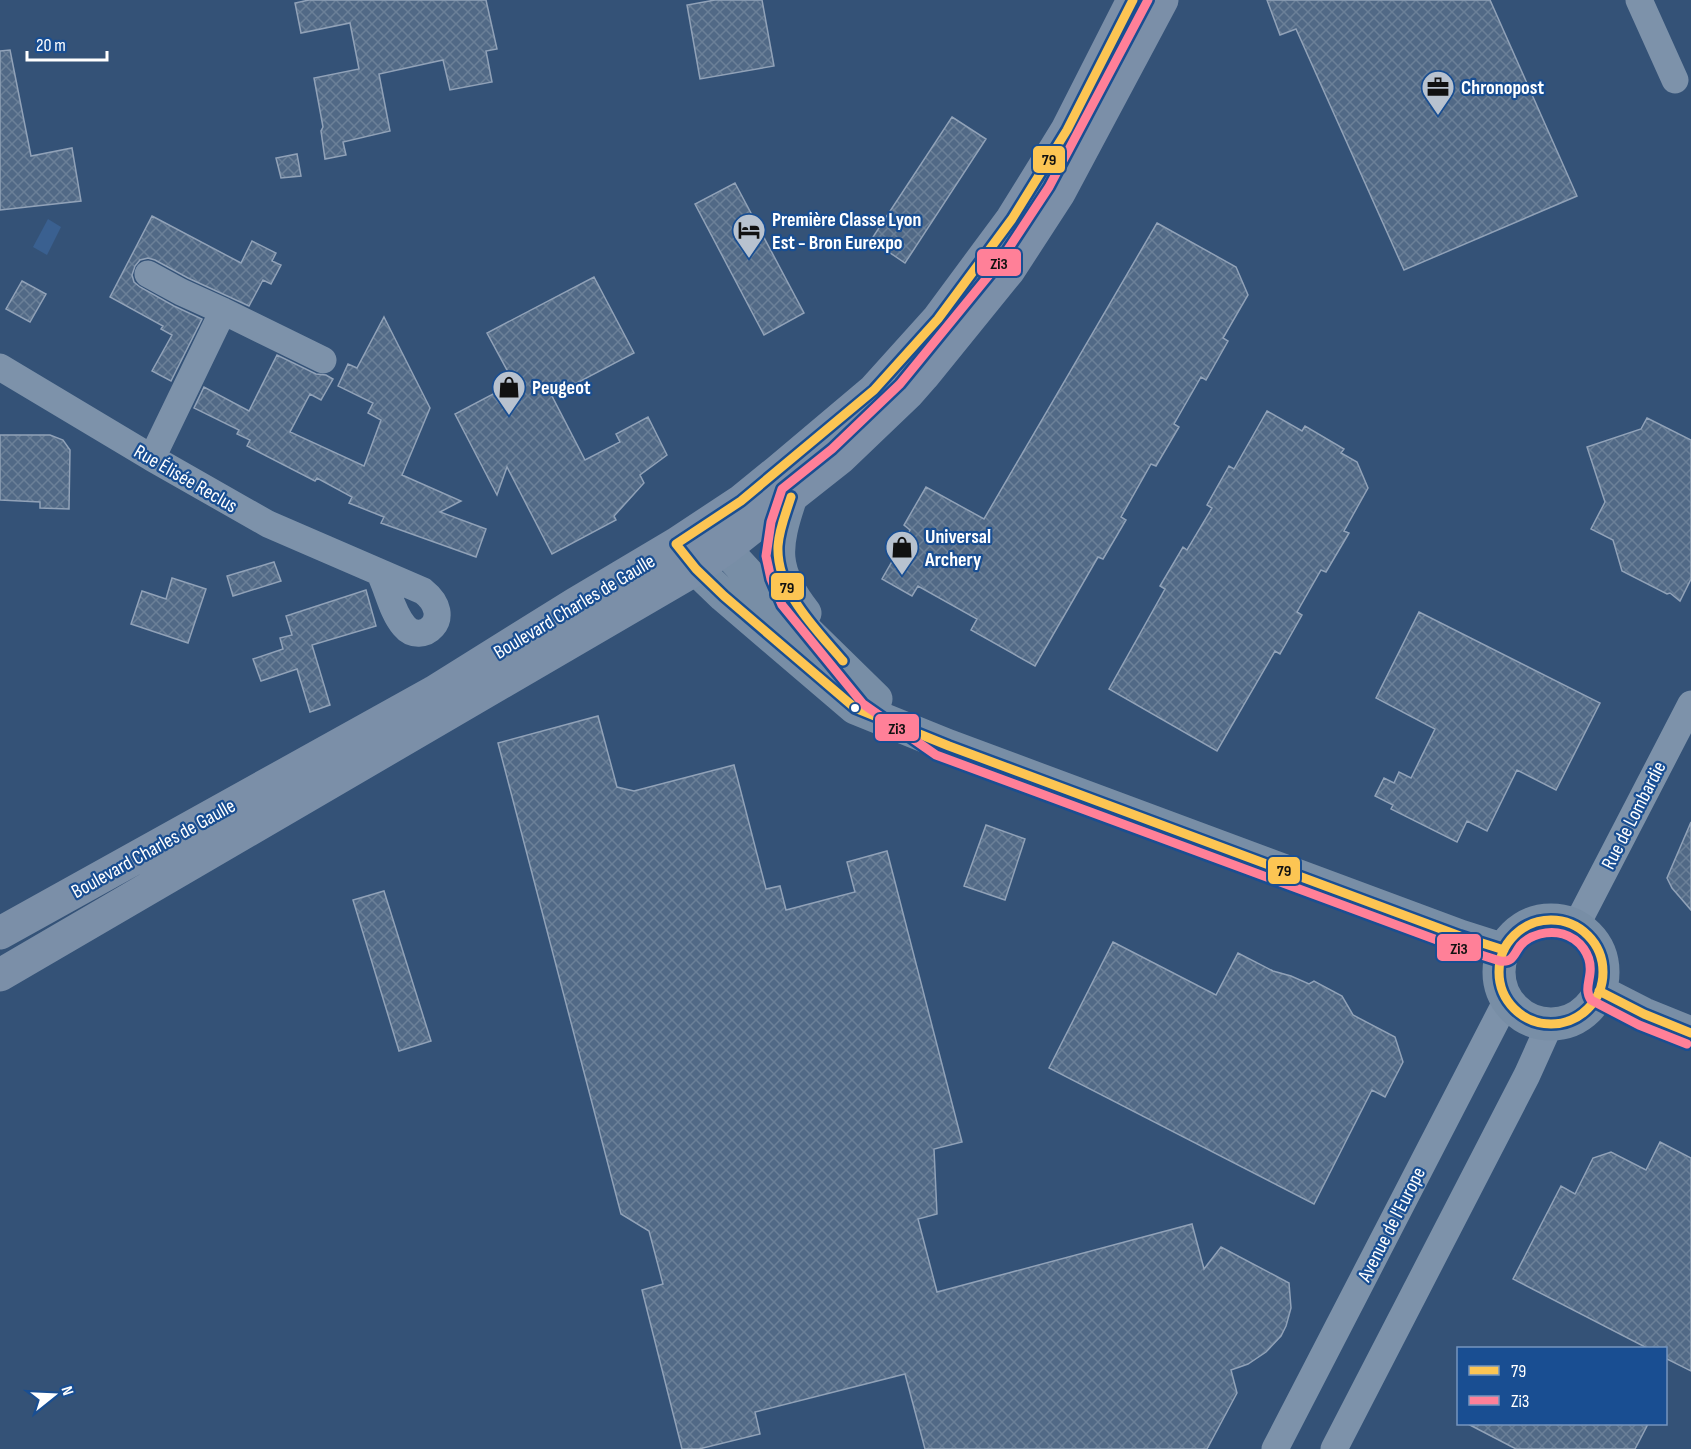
<svg xmlns="http://www.w3.org/2000/svg" width="1691" height="1449" font-family="'Sofia Sans Condensed',sans-serif">
  <style>
    .water { fill: #3a6090 }
    .building { fill: url(#building-cross-hatch); stroke: #91a2b8; stroke-width: 1.5 }
    .lines { fill: none; stroke-linecap: round; stroke-linejoin: round }
    .street { stroke: #7d92aa; stroke-width: 27 }
    .secondary { stroke: #788ea6; stroke-width: 33 }
    .primary { stroke: #7b8fa8; stroke-width: 33 }
    .bus-1-casing { stroke: #194e92; stroke-width: 14 }
    .bus-2-casing { stroke: #194e92; stroke-width: 14 }
    .bus-1 { stroke: #fcc553; stroke-width: 9 }
    .bus-2 { stroke: #ff8098; stroke-width: 9 }
    .bus-dot { fill: #fff; stroke: #194e92; stroke-width: 2 }
    .labels { text-anchor: middle; stroke-width: 4.5; stroke-linejoin: round; paint-order: stroke }
    .poi-label { font-size: 20px; font-weight: bold; fill: #fff; stroke: #194e92; text-anchor: start }
    .street-label { font-size: 20px; fill: #fff; stroke: #194e92 }
    .line-badge { stroke: #194e92; stroke-width: 2 }
    .pale-badge-label { font-size: 16px; text-anchor: middle; font-weight: bold; fill: #111 }
  </style>
  <defs>
    <pattern id="building-cross-hatch" width="8" height="8" patternUnits="userSpaceOnUse" patternTransform="scale(1.5)"><rect width="8" height="8" fill="#516986"/><path d="M0 0l8 8M0 8l8-8" fill="none" stroke="#6b8098"/></pattern>
  </defs>
  <rect width="100%" height="100%" fill="#345277"/>
  <path class="water" d="M 48,219 L 61,227 L 47,255 L 33,247 Z"/>
  <path class="building" d="M 309,0 L 486,0 L 497,49 L 486,51 L 492,82 L 450,90 L 443,60 L 379,74 L 390,131 L 343,142 L 346,155 L 325,159 L 321,131 L 323,127 L 314,78 L 359,69 L 350,23 L 301,33 L 295,3 Z
    M 715,0 L 762,0 L 774,66 L 700,79 L 687,5 Z
    M 1267,0 L 1490,0 L 1577,196 L 1404,270 L 1296,29 L 1280,35 Z
    M 10,50 L 31,156 L 72,148 L 81,201 L 0,210 L 0,51 Z
    M 952,117 L 986,139 L 905,263 L 871,240 Z
    M 297,154 L 301,176 L 281,178 L 276,158 Z
    M 735,183 L 804,313 L 764,335 L 695,204 Z
    M 152,216 L 241,263 L 252,241 L 276,253 L 272,261 L 281,265 L 271,284 L 263,280 L 249,306 L 188,278 L 155,260 L 148,258 L 140,260 L 135,266 L 132,275 L 134,282 L 140,287 L 174,306 L 202,319 L 171,381 L 152,371 L 172,335 L 161,329 L 163,326 L 110,297 Z
    M 1157,223 L 1236,267 L 1248,295 L 1223,338 L 1228,341 L 1206,380 L 1201,377 L 1174,424 L 1179,427 L 1156,466 L 1151,464 L 1121,517 L 1126,520 L 1103,559 L 1098,557 L 1035,666 L 971,630 L 977,619 L 918,586 L 912,596 L 882,579 L 910,530 L 904,525 L 926,487 L 984,519 Z
    M 594,277 L 634,353 L 552,396 L 585,460 L 620,442 L 616,434 L 648,417 L 667,455 L 640,475 L 644,483 L 614,516 L 616,520 L 552,554 L 507,467 L 497,495 L 455,414 L 514,383 L 487,333 Z
    M 22,281 L 46,294 L 30,322 L 6,309 Z
    M 384,317 L 430,408 L 402,475 L 461,501 L 440,512 L 486,529 L 476,557 L 381,523 L 384,517 L 349,503 L 352,497 L 317,478 L 315,481 L 247,446 L 250,440 L 237,434 L 239,430 L 194,408 L 204,387 L 249,411 L 277,355 L 316,374 L 326,375 L 333,379 L 321,400 L 310,394 L 290,432 L 364,466 L 381,420 L 368,413 L 373,403 L 338,386 L 348,364 L 357,368 Z
    M 1267,411 L 1302,431 L 1305,426 L 1344,449 L 1341,453 L 1357,462 L 1368,488 L 1344,531 L 1349,533 L 1326,572 L 1321,570 L 1297,612 L 1302,615 L 1280,654 L 1275,651 L 1217,751 L 1109,689 L 1165,589 L 1160,586 L 1183,547 L 1187,550 L 1212,508 L 1207,505 L 1229,466 L 1234,469 Z
    M 1647,418 L 1691,440 L 1691,579 L 1680,601 L 1670,593 L 1667,594 L 1622,571 L 1613,540 L 1591,529 L 1605,502 L 1587,447 L 1641,429 Z
    M 0,435 L 50,435 L 63,440 L 70,450 L 69,509 L 40,508 L 40,502 L 0,500 Z
    M 274,562 L 281,581 L 233,596 L 227,576 Z
    M 172,578 L 206,589 L 188,643 L 131,624 L 142,591 L 166,599 Z
    M 366,590 L 376,626 L 312,645 L 330,705 L 310,712 L 297,669 L 261,681 L 253,659 L 283,649 L 280,638 L 292,635 L 286,616 Z
    M 1419,612 L 1600,703 L 1556,790 L 1517,770 L 1487,831 L 1467,821 L 1457,842 L 1391,809 L 1393,805 L 1375,796 L 1384,778 L 1394,783 L 1399,772 L 1411,778 L 1435,729 L 1376,698 Z
    M 598,716 L 617,787 L 634,791 L 734,765 L 766,889 L 780,886 L 786,910 L 855,892 L 847,862 L 887,851 L 962,1142 L 934,1149 L 937,1214 L 918,1219 L 937,1292 L 1192,1224 L 1204,1269 L 1221,1247 L 1289,1283 L 1291,1308 L 1286,1326 L 1281,1336 L 1266,1352 L 1248,1364 L 1231,1370 L 1237,1393 L 1207,1449 L 925,1449 L 905,1374 L 755,1412 L 760,1434 L 699,1449 L 682,1449 L 642,1290 L 663,1284 L 649,1231 L 621,1214 L 498,743 Z
    M 1691,822 L 1691,910 L 1672,888 L 1667,878 Z
    M 986,825 L 1025,839 L 1005,900 L 964,886 Z
    M 384,891 L 431,1041 L 399,1051 L 353,900 Z
    M 1113,942 L 1216,995 L 1238,953 L 1273,971 L 1291,976 L 1309,984 L 1314,981 L 1342,996 L 1353,1015 L 1395,1037 L 1403,1062 L 1385,1097 L 1372,1090 L 1314,1204 L 1049,1068 Z
    M 1660,1142 L 1691,1158 L 1691,1371 L 1665,1358 L 1665,1348 L 1647,1348 L 1513,1279 L 1561,1186 L 1575,1194 L 1593,1158 L 1611,1152 L 1646,1170 Z
    M 1468,1424 L 1648,1424 L 1635,1449 L 1516,1449 Z"/>
  <g class="lines">
    <path class="street" d="M 1639,0 L 1675,80
      M 148,274 L 181,292 L 223,311
      M 0,367 L 152,458 L 268,524 L 423,591 C 457,618 421,647 404,626 C 392,612 388,590 380,574
      M 152,458 L 223,311 L 323,360
      M 1576,926 L 1691,704
      M 1275,1449 L 1507,1000
      M 1334,1449 L 1527,1075 L 1550,1024"/>
    <path class="secondary" d="M 791,497 C 774,547 771,570 805,613
      M 706,526 L 725,549 L 748,574 L 876,699
      M 679,548 L 696,569 L 724,596 L 855,708 L 949,746 L 1460,936 L 1504,950
      M1499 972a52 52 0 1 1 104 0a52 52 0 1 1-104 0Z
      M 1599,991 L 1644,1014 L 1691,1033"/>
    <path class="primary" d="M 0,933 L 434,692 L 575,604 L 676,544 L 741,501 L 778,471 L 874,390 L 938,319 L 1012,219 L 1067,130 L 1133,0
      M 0,975 L 696,569 L 725,549 L 840,458 L 909,392 L 923,376 L 1009,270 L 1059,193 L 1162,0"/>
    <defs>
      <path id="bus-1" d="M 791,497 C 786,513 779,529 778,546 C 776,591 816,629 843,661
        M 676,544 L 696,569 L 724,596 L 855,708 L 949,746 L 1460,936 L 1504,950
        M 676,544 L 741,501 L 874,390 L 938,319 L 1012,219 L 1067,130 L 1133,0
        M1499 972a52 52 0 1 1 104 0a52 52 0 1 1-104 0Z
        M 1599,991 L 1644,1014 L 1691,1033"/>
      <path id="bus-2" d="M 1148,0 L 1049,187 L 999,263 L 900,384 L 832,449 L 782,489 L 771,522 L 766,556 L 771,579 L 782,605 L 863,704 L 936,755 L 1456,947 L 1500,961 C 1513,963 1514,954 1520,946 C 1530,934 1549,930 1563,934 C 1580,939 1592,955 1590,973 C 1589,983 1585,991 1591,1000 L 1639,1025 L 1687,1044"/>
    </defs>
    <use href="#bus-1" class="bus-1-casing"/>
    <use href="#bus-2" class="bus-2-casing"/>
    <use href="#bus-1" class="bus-1"/>
    <use href="#bus-2" class="bus-2"/>
  </g>
  <defs>
    <symbol id="office-pin" viewBox="-11 -11 22 30"><path d="M0 17L-7.5 6A9.5 9.5 0 1 1 7.5 6Z" fill="#b8c2cf" stroke="#194e92"/><path d="M-6-3h4V-5.5h4V-3h4V5H-6ZM-1-4.5V-3h2v-1.5ZM-6 0V1H6V0Z" fill="#111"/></symbol>
    <symbol id="hotel-pin" viewBox="-11 -11 22 30"><path d="M0 17L-7.5 6A9.5 9.5 0 1 1 7.5 6Z" fill="#b8c2cf" stroke="#194e92"/><path d="M-6-4.5h1.5V1H6V5H4.5V3h-9V5H-6ZM-4 0a1.8 1.8 0 1 1 3.6 0ZM.5 0V-2.5h3Q6-2.5 6 0Z" fill="#111"/></symbol>
    <symbol id="shop-pin" viewBox="-11 -11 22 30"><path d="M0 17L-7.5 6A9.5 9.5 0 1 1 7.5 6Z" fill="#b8c2cf" stroke="#194e92"/><path d="M-5-2.5h2.3a2.7 3.5 0 0 1 5.4 0H5L5.5 6h-11ZM-1.5-2.5h3a1.5 2.3 0 0 0-3 0Z" fill="#111"/></symbol>
  </defs>
  <g fill-rule="evenodd">
    <use href="#office-pin" x="1419" y="68" width="38" height="52"/>
    <use href="#hotel-pin" x="730" y="211" width="38" height="52"/>
    <use href="#shop-pin" x="490" y="368" width="38" height="52"/>
    <use href="#shop-pin" x="883" y="528" width="38" height="52"/>
  </g>
  <circle class="bus-dot" cx="855" cy="708" r="5"/>
  <g class="labels">
    <g class="poi-label">
      <text x="1461" y="94">Chronopost</text>
      <text x="772" y="226">Première Classe Lyon<tspan x="772" dy="23">Est - Bron Eurexpo</tspan></text>
      <text x="532" y="394">Peugeot</text>
      <text x="925" y="543">Universal<tspan x="925" dy="23">Archery</tspan></text>
    </g>
    <g class="street-label">
      <text transform="translate(186 478) rotate(30)" y="7">Rue Élisée Reclus</text>
      <text transform="translate(574 606) rotate(-31)" y="7">Boulevard Charles de Gaulle</text>
      <text transform="translate(1633 815) rotate(-63)" y="7">Rue de Lombardie</text>
      <text transform="translate(153 848) rotate(-29)" y="7">Boulevard Charles de Gaulle</text>
      <text transform="translate(1391 1224) rotate(-63)" y="7">Avenue de l'Europe</text>
    </g>
  </g>
  <g class="line-badge">
    <rect x="1032" y="145" width="34" height="29" rx="6" fill="#fcc553"/>
    <rect x="976" y="248" width="46" height="29" rx="6" fill="#ff8098"/>
    <rect x="770" y="572" width="35" height="29" rx="6" fill="#fcc553"/>
    <rect x="874" y="713" width="46" height="29" rx="6" fill="#ff8098"/>
    <rect x="1267" y="856" width="34" height="29" rx="6" fill="#fcc553"/>
    <rect x="1436" y="933" width="46" height="29" rx="6" fill="#ff8098"/>
  </g>
  <g class="pale-badge-label">
    <text x="1049" y="165">79</text>
    <text x="999" y="269">Zi3</text>
    <text x="787" y="593">79</text>
    <text x="897" y="734">Zi3</text>
    <text x="1284" y="876">79</text>
    <text x="1459" y="954">Zi3</text>
  </g>
  <rect x="1457" y="1347" width="210" height="78" fill="#194e92" stroke="#7595be" stroke-width="1.5"/>
  <rect x="1469" y="1366" width="30" height="9" fill="#fcc553" stroke="#7595be" stroke-width="1.5"/>
  <text x="1511" y="1377" font-size="18" fill="#ffffff">79</text>
  <rect x="1469" y="1396" width="30" height="9" fill="#ff8098" stroke="#7595be" stroke-width="1.5"/>
  <text x="1511" y="1407" font-size="18" fill="#ffffff">Zi3</text>
  <g transform="translate(54 1395) rotate(72)" stroke="#194e92" stroke-width="4.5" paint-order="stroke">
  <path d="M0-4.5L10 22L0 15L-10 22Z" fill="#ffffff"/>
  <text y="-9" font-size="16" font-weight="bold" text-anchor="middle" fill="#ffffff">N</text>
  </g>
  <path d="M27 51v9h80v-9" fill="none" stroke="#ffffff" stroke-width="3"/>
  <text x="36" y="51" font-size="18" fill="#ffffff" stroke="#194e92" stroke-width="4.5" paint-order="stroke">20 m</text>
</svg>
